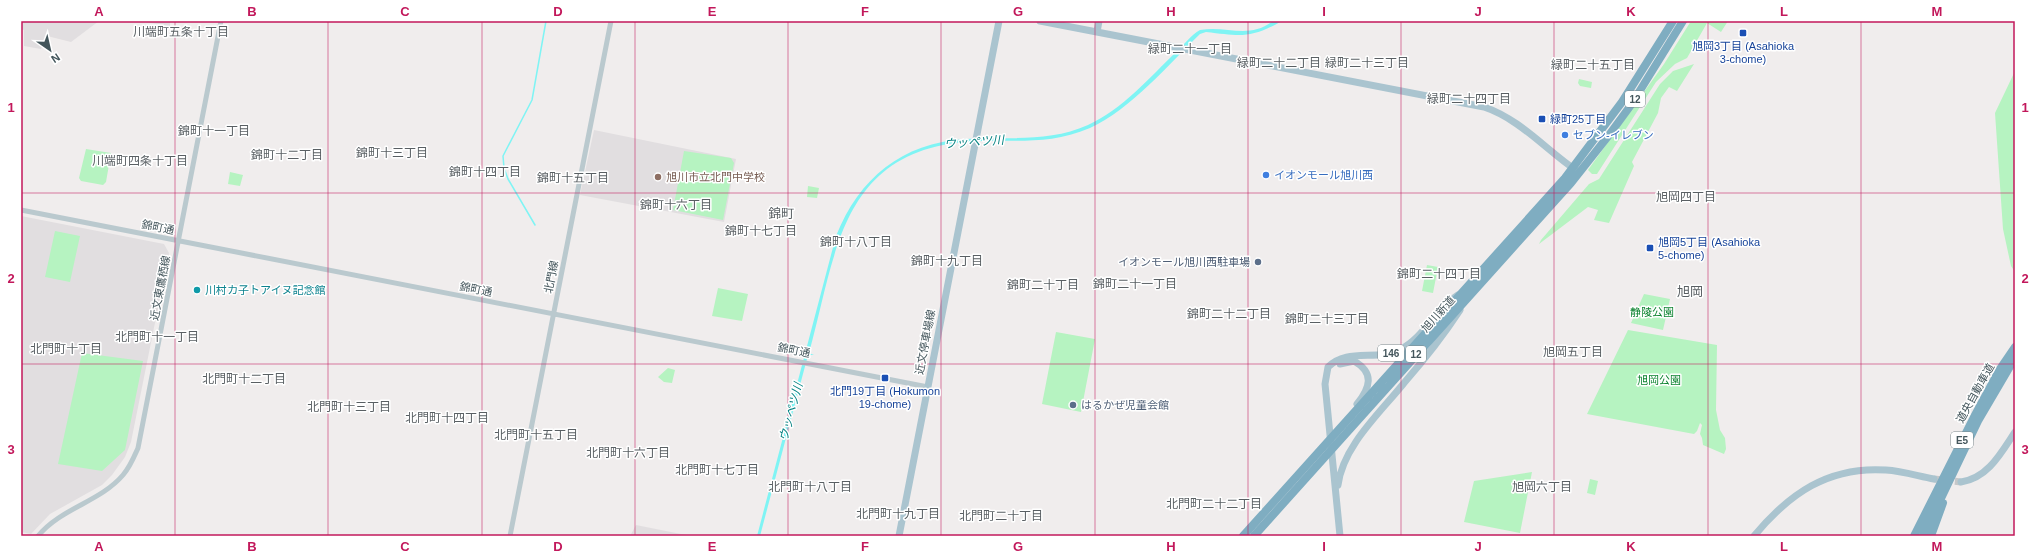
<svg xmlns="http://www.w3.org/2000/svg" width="2036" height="557" font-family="Arial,'Noto Sans JP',sans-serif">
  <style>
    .education { fill: #e1dee0 }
    .green { fill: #b6f3c1 }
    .water { fill: #7ff4f4 }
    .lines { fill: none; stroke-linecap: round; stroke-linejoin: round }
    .stream { stroke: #7ff4f4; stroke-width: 1.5 }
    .major-tunnel { stroke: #c5c7c9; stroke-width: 7; stroke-dasharray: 7 3.5; stroke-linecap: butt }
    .minor { stroke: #bac9ce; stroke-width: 5 }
    .major { stroke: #aac4cf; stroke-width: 7 }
    .highway { stroke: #7fadc1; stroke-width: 8 }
    .grid { fill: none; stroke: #c2185b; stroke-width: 1; stroke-opacity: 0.55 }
    .transit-dot { fill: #1a4fb4; stroke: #fff; stroke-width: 1.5 }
    .shop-dot { fill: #3f7fe0; stroke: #fff; stroke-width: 1.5 }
    .education-dot { fill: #8d6e63; stroke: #fff; stroke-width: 1.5 }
    .service-dot { fill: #5c6f8a; stroke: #fff; stroke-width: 1.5 }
    .culture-dot { fill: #0f9aa8; stroke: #fff; stroke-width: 1.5 }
    .labels { text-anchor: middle; stroke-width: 3; stroke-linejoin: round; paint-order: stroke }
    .shield { fill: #fff; stroke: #7c898d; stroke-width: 1 }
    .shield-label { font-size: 10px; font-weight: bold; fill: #44565c }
    .transit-label { font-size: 11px; fill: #164399; stroke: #fff }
    .shop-label { font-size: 11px; fill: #366cbe; stroke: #fff; text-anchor: start }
    .education-label { font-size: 11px; fill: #785e54; stroke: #fff; text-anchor: start }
    .street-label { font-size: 11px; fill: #44565c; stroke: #fff }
    .service-label { font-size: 11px; fill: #4e5e75; stroke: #fff; text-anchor: end }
    .culture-label { font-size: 11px; fill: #0d838f; stroke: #fff; text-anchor: start }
    .park-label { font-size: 11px; fill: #0e8431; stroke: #fff }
    .neighbourhood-label { font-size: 12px; fill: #595f63; stroke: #fff }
    .water-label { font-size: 12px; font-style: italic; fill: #058282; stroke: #fff }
    .quarter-label { font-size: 13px; fill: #595f63; stroke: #fff }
    .neatline { fill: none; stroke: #c2185b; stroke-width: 1.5 }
    .grid-label { font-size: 13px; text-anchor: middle; font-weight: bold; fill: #c2185b }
  </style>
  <rect width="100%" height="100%" fill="#f0eded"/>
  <path class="education" d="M 21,21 L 99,21 L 71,42 L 47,36 L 41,49 L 24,46 L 24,30 L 21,29 Z
    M 139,21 L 170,21 L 170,26 Z
    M 594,130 L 736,159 L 724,222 L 580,195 Z
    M 21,216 L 164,244 L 169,253 L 131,442 L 125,457 L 112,475 L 102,485 L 50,514 L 31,534 L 21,532 Z
    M 636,525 L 691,536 L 630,536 Z"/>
  <path class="green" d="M 1691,21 L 1728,21 L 1721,32 L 1707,23 L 1687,58 L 1675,64 L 1656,82 L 1597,174 L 1592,174 L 1588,170 L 1664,64 Z
    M 1694,64 L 1677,91 L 1669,87 L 1661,98 L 1658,113 L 1632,162 L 1634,166 L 1609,223 L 1594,220 L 1598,210 L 1588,207 L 1539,244 L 1541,240 L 1589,184 L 1599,179 L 1660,84 L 1673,71 Z
    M 2015,71 L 2015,272 L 2011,266 L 2003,229 L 1995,113 Z
    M 1579,79 L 1592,82 L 1591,88 L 1580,86 L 1578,83 Z
    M 86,149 L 111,153 L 106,182 L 103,185 L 81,181 L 79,178 Z
    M 684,151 L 731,158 L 734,163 L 723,220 L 673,210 Z
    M 230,172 L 243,175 L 240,186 L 228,184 Z
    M 808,186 L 819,188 L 817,198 L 807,197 Z
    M 55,231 L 80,236 L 70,282 L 45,277 Z
    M 1427,265 L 1438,267 L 1433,293 L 1422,291 Z
    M 718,288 L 748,294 L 742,321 L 712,316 Z
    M 1644,294 L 1670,299 L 1663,330 L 1631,323 Z
    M 1628,330 L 1717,345 L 1716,410 L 1720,430 L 1725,438 L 1726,449 L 1724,454 L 1703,445 L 1702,438 L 1700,434 L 1702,425 L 1700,423 L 1697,431 L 1694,434 L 1587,414 Z
    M 1056,332 L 1095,339 L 1081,412 L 1042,404 Z
    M 82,353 L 143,361 L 125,450 L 102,471 L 58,464 Z
    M 668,368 L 675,370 L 672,383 L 664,382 L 658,377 Z
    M 1532,472 L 1520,533 L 1464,522 L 1474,481 Z
    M 1590,479 L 1598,481 L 1595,495 L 1587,493 Z"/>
  <path class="water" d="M 1273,21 L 1282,21 C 1250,39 1241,36 1206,32 L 1200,34 C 1169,64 1130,110 1090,128 C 1045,147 1011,138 965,142 C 840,153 836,255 809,353 L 814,355 L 808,355 L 760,536 L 757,536 L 836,236 C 859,178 902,143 965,139 C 1007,136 1048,143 1088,125 C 1123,109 1149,78 1176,52 C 1184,45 1191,35 1200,30 C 1227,25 1248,40 1273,21 Z"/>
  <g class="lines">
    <path class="stream" d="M 535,225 L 508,179 L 504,168 L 503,156 L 532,100 L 546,21"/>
    <path class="major-tunnel" d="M 1934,479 L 1961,482"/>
    <path class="minor" d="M 21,210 L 928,387
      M 38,536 C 61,508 100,502 123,475 C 130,467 134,457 138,448 L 221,21
      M 510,536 L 611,21"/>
    <path class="major" d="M 1040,21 L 1484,107 C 1520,119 1546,150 1577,171
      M 1097,32 L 1099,21
      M 1340,364 L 1354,361 C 1375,373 1370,388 1357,404
      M 1961,482 C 1988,478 2001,453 2015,432
      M 1338,485 C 1343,446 1380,413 1404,383 C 1424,360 1443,336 1460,310
      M 899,536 L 999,21
      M 1340,536 L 1325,384 L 1328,367 C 1348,347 1377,362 1401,349 C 1424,337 1436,309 1458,295
      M 1754,536 C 1789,494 1828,466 1886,470 C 1902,471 1918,476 1934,479"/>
    <path class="highway" d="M 1243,536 L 1565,178 L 1622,102 L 1673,21
      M 1254,536 L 1571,183 L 1609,135 L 1631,105 L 1683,21
      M 1914,536 L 1974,417 L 2000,369 L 2015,347
      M 1923,536 L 1978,421 L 2015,358
      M 1931,536 L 1943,503"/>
  </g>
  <path class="grid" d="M 175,21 L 175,536M 328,21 L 328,536M 482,21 L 482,536M 635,21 L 635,536M 788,21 L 788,536M 941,21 L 941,536M 1095,21 L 1095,536M 1248,21 L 1248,536M 1401,21 L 1401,536M 1554,21 L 1554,536M 1708,21 L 1708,536M 1861,21 L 1861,536M 21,193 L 2015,193M 21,364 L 2015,364"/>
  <g class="transit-dot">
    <rect x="1739" y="29" width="8" height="8" rx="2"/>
    <rect x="1538" y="115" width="8" height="8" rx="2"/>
    <rect x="1646" y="244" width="8" height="8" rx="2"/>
    <rect x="881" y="374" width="8" height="8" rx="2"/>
  </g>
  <g class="shop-dot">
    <circle cx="1565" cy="135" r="4"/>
    <circle cx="1266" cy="175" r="4"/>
  </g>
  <circle class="education-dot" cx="658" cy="177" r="4"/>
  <g class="service-dot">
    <circle cx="1258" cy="262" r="4"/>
    <circle cx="1073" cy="405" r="4"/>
  </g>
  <circle class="culture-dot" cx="197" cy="290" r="4"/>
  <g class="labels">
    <g class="shield">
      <rect x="1625" y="91" width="20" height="16" rx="3"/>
      <rect x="1378" y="345" width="26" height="16" rx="3"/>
      <rect x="1406" y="346" width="20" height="16" rx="3"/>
      <rect x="1951" y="432" width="22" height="16" rx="3"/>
    </g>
    <g class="shield-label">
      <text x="1635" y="103">12</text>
      <text x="1391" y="357">146</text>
      <text x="1416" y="358">12</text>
      <text x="1962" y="444">E5</text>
    </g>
    <g class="transit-label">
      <text x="1743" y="50">旭岡3丁目 (Asahioka<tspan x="1743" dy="13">3-chome)</tspan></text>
      <text x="1550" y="123" text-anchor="start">緑町25丁目</text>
      <text x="1658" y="246" text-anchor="start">旭岡5丁目 (Asahioka<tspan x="1658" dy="13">5-chome)</tspan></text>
      <text x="885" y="395">北門19丁目 (Hokumon<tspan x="885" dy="13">19-chome)</tspan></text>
    </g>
    <g class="shop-label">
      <text x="1573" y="139">セブン-イレブン</text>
      <text x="1274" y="179">イオンモール旭川西</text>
    </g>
    <g class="education-label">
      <text x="666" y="181">旭川市立北門中学校</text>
    </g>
    <g class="street-label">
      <text transform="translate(158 227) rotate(11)" y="4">錦町通</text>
      <text transform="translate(551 277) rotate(-79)" y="4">北門線</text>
      <text transform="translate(160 288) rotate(-79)" y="4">近文東鷹栖線</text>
      <text transform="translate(476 289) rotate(11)" y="4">錦町通</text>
      <text transform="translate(1438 314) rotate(-48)" y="4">旭川新道</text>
      <text transform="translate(925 342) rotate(-79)" y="4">近文停車場線</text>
      <text transform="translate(794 350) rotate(11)" y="4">錦町通</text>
      <text transform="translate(1975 393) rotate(-61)" y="4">道央自動車道</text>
    </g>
    <g class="service-label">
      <text x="1250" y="266">イオンモール旭川西駐車場</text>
      <text x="1081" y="409" text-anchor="start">はるかぜ児童会館</text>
    </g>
    <g class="culture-label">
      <text x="205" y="294">川村カ子トアイヌ記念館</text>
    </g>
    <g class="park-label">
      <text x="1652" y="316">静陵公園</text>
      <text x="1659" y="384">旭岡公園</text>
    </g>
    <g class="neighbourhood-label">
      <text x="181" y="36">川端町五条十丁目</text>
      <text x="1190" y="53">緑町二十一丁目</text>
      <text x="1279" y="67">緑町二十二丁目</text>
      <text x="1367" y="67">緑町二十三丁目</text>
      <text x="1593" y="69">緑町二十五丁目</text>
      <text x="1469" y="103">緑町二十四丁目</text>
      <text x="214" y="135">錦町十一丁目</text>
      <text x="392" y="157">錦町十三丁目</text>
      <text x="287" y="159">錦町十二丁目</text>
      <text x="140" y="165">川端町四条十丁目</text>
      <text x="485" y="176">錦町十四丁目</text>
      <text x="573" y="182">錦町十五丁目</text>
      <text x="1686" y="201">旭岡四丁目</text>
      <text x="676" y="209">錦町十六丁目</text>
      <text x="761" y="235">錦町十七丁目</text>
      <text x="856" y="246">錦町十八丁目</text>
      <text x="947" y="265">錦町十九丁目</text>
      <text x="1439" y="278">錦町二十四丁目</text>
      <text x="1135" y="288">錦町二十一丁目</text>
      <text x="1043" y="289">錦町二十丁目</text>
      <text x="1229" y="318">錦町二十二丁目</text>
      <text x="1327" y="323">錦町二十三丁目</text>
      <text x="157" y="341">北門町十一丁目</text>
      <text x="66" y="353">北門町十丁目</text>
      <text x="1573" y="356">旭岡五丁目</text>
      <text x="244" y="383">北門町十二丁目</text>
      <text x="349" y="411">北門町十三丁目</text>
      <text x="447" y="422">北門町十四丁目</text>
      <text x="536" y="439">北門町十五丁目</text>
      <text x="628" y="457">北門町十六丁目</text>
      <text x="717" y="474">北門町十七丁目</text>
      <text x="810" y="491">北門町十八丁目</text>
      <text x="1542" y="491">旭岡六丁目</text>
      <text x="1214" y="508">北門町二十二丁目</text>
      <text x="898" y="518">北門町十九丁目</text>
      <text x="1001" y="520">北門町二十丁目</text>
    </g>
    <g class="water-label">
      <text transform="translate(974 142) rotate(-4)" y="4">ウッペツ川</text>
      <text transform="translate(791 412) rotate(-75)" y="4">ウッペツ川</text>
    </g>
    <g class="quarter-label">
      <text x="781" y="218">錦町</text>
      <text x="1690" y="296">旭岡</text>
    </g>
  </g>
  <rect width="2036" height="557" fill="none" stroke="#ffffff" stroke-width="44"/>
  <g transform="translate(50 50) rotate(146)" stroke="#ffffff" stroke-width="3" paint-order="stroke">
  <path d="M0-3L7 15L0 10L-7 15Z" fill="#44565c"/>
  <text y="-6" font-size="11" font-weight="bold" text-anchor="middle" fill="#44565c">N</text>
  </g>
  <rect x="22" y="22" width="1992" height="513" class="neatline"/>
  <g class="grid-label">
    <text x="99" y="16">A</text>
    <text x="252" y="16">B</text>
    <text x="405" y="16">C</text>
    <text x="558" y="16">D</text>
    <text x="712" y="16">E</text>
    <text x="865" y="16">F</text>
    <text x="1018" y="16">G</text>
    <text x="1171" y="16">H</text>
    <text x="1324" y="16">I</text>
    <text x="1478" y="16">J</text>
    <text x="1631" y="16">K</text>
    <text x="1784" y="16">L</text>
    <text x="1937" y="16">M</text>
    <text x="11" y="112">1</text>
    <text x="2025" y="112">1</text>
    <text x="11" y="283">2</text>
    <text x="2025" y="283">2</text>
    <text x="11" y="454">3</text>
    <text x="2025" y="454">3</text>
    <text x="99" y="551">A</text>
    <text x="252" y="551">B</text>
    <text x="405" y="551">C</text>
    <text x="558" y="551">D</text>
    <text x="712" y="551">E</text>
    <text x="865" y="551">F</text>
    <text x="1018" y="551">G</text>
    <text x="1171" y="551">H</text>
    <text x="1324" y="551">I</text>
    <text x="1478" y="551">J</text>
    <text x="1631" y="551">K</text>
    <text x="1784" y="551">L</text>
    <text x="1937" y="551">M</text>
  </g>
</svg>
